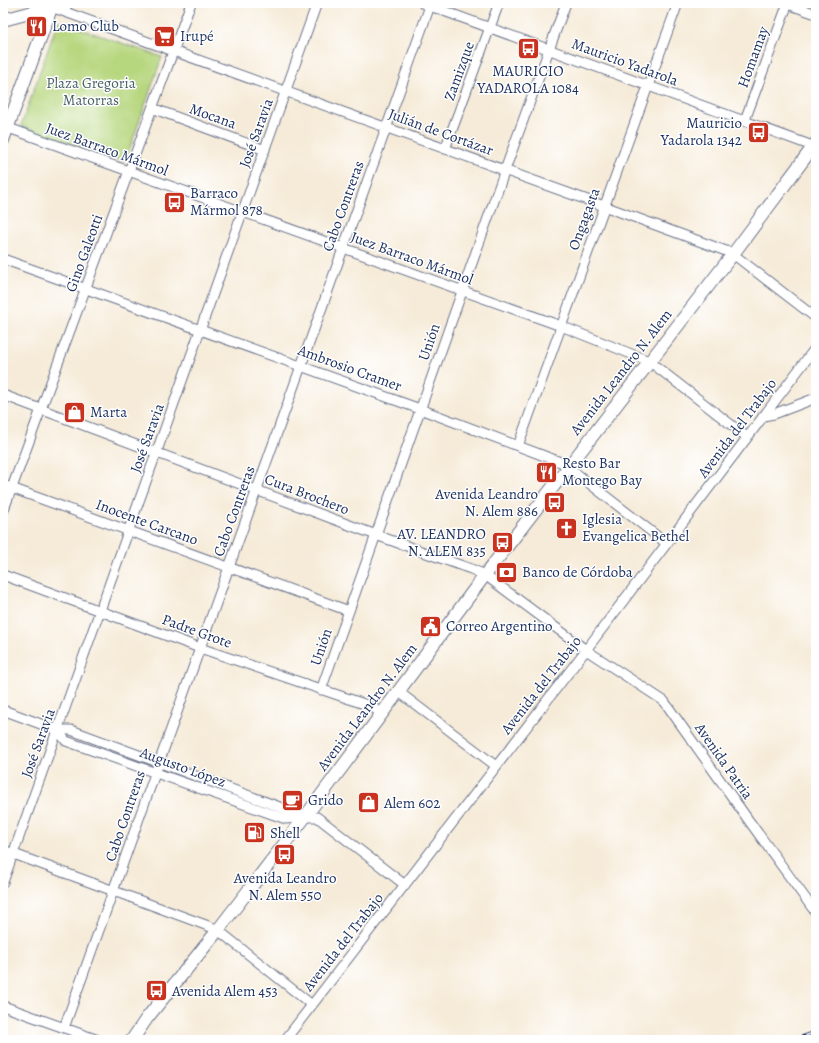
<svg xmlns="http://www.w3.org/2000/svg" width="819" height="1043" font-family="Alegreya,serif">
  <style>
    .green { fill: #b7d77f; stroke: #69836e }
    .lines { fill: none; stroke-linecap: round; stroke-linejoin: round }
    .minor-casing { stroke: #687189; stroke-width: 11 }
    .secondary-casing { stroke: #687189; stroke-width: 14 }
    .minor { stroke: #fff; stroke-width: 9 }
    .secondary { stroke: #fff; stroke-width: 12 }
    .rail-casing { stroke: #1b2f5e; stroke-width: 3.5 }
    .rail { stroke: #fff; stroke-width: 2; stroke-dasharray: 6; stroke-linecap: butt }
    .labels { text-anchor: middle; stroke-width: 3; stroke-linejoin: round; paint-order: stroke }
    .poi-label { font-size: 15px; fill: #1b2f5e; stroke: #fff; text-anchor: start }
    .street-label { font-size: 15px; fill: #1b2f5e; stroke: #fff }
    .park-label { font-size: 15px; fill: #4a6168; stroke: #fff }
  </style>
  <rect width="100%" height="100%" fill="#fff"/>
  <filter id="ink" filterUnits="userSpaceOnUse"><feTurbulence type="fractalNoise" baseFrequency=".025" numOctaves="2"/><feDisplacementMap in="SourceGraphic" scale="8" xChannelSelector="R" yChannelSelector="G"/><feConvolveMatrix kernelMatrix="1 2 1 2 8 2 1 2 1" color-interpolation-filters="sRGB"/></filter>
  <filter id="wash" filterUnits="userSpaceOnUse"><feTurbulence type="fractalNoise" baseFrequency=".012" numOctaves="4" result="noise"/><feDisplacementMap in="SourceGraphic" scale="16" xChannelSelector="R" yChannelSelector="G"/><feGaussianBlur stdDeviation="0.9" result="paint"/><feColorMatrix in="noise" values="0 0 0 0 0 0 0 0 0 0 0 0 0 0 0 0 0 1.4 0 .05"/><feComposite in="paint" operator="in"/></filter>
  <g filter="url(#wash)">
    <rect width="100%" height="100%" fill="#f6ebd8"/>
    <path class="green" d="M 58,21 L 162,57 L 125,162 L 21,126 Z"/>
  </g>
  <g filter="url(#ink)">
    <g class="lines">
      <defs>
        <path id="minor" d="M 40,3 L 604,206 L 726,251 L 733,254 L 816,318
          M 422,3 L 807,144 L 816,149
          M 785,3 L 816,14
          M 152,108 L 265,150
          M 745,120 L 788,3
          M 3,126 L 561,326 L 649,361 L 747,437
          M 445,149 L 499,3
          M 3,259 L 420,409 L 563,463 L 666,543
          M 3,395 L 376,535 L 471,569 L 485,575 L 586,650 L 664,701 L 747,818 L 816,913
          M 763,416 L 774,414 L 816,398
          M 518,446 L 678,3
          M 3,485 L 349,611
          M 3,512 L 191,3
          M 3,575 L 200,648 L 373,707 L 381,714
          M 321,690 L 505,170 L 566,3
          M 399,692 L 496,766
          M 3,710 L 57,730 L 71,730 L 304,816
          M 57,730 L 66,741 L 286,819 L 305,817 L 317,817 L 405,885
          M 3,850 L 211,927 L 218,930 L 312,1005
          M 3,882 L 317,3
          M 3,1006 L 98,1040
          M 64,1028 L 431,3
          M 285,1040 L 586,650 L 816,347"/>
        <path id="secondary" d="M 3,20 L 67,3
          M 3,140 L 53,3
          M 132,1040 L 147,1018 L 218,930 L 305,817 L 485,575 L 733,254 L 816,143"/>
      </defs>
      <use href="#minor" class="minor-casing"/>
      <use href="#secondary" class="secondary-casing"/>
      <use href="#minor" class="minor"/>
      <use href="#secondary" class="secondary"/>
      <defs>
        <path id="rail" d="M 794,1040 L 816,1032"/>
      </defs>
      <use href="#rail" class="rail-casing"/>
      <use href="#rail" class="rail"/>
    </g>
  </g>
  <defs>
    <symbol id="restaurant-square" viewBox="-11 -11 22 22"><rect x="-9" y="-9" width="18" height="18" rx="4" fill="#c8321e" stroke="#fff"/><path d="M-5-6h1v4h1v-4h1v4h1v-4h1v5L-1.5 .5V6h-2V.5L-5-1ZM5-6V6H3V1.5H1.5Q1.5-4 5-6Z" fill="#fff"/></symbol>
    <symbol id="supermarket-square" viewBox="-11 -11 22 22"><rect x="-9" y="-9" width="18" height="18" rx="4" fill="#c8321e" stroke="#fff"/><path d="M-6-5.5h2.5l.6 2H6L4.5 2H-2.5L-4.4-4H-6ZM-1.5 3.2a1.3 1.3 0 1 0 .1 0ZM3 3.2a1.3 1.3 0 1 0 .1 0Z" fill="#fff"/></symbol>
    <symbol id="bus-square" viewBox="-11 -11 22 22"><rect x="-9" y="-9" width="18" height="18" rx="4" fill="#c8321e" stroke="#fff"/><path d="M-5-6H5V4H4V6H2V4H-2V6H-4V4H-5ZM-3.5-4V0h7V-4ZM-3.5 1.2v1.5H-2V1.2ZM2 1.2v1.5H3.5V1.2Z" fill="#fff"/></symbol>
    <symbol id="shop-square" viewBox="-11 -11 22 22"><rect x="-9" y="-9" width="18" height="18" rx="4" fill="#c8321e" stroke="#fff"/><path d="M-5-2.5h2.3a2.7 3.5 0 0 1 5.4 0H5L5.5 6h-11ZM-1.5-2.5h3a1.5 2.3 0 0 0-3 0Z" fill="#fff"/></symbol>
    <symbol id="church-square" viewBox="-11 -11 22 22"><rect x="-9" y="-9" width="18" height="18" rx="4" fill="#c8321e" stroke="#fff"/><path d="M-1.2-6h2.4v3.5h3.3v2.4h-3.3V6h-2.4V-.1h-3.3v-2.4h3.3Z" fill="#fff"/></symbol>
    <symbol id="bank-square" viewBox="-11 -11 22 22"><rect x="-9" y="-9" width="18" height="18" rx="4" fill="#c8321e" stroke="#fff"/><path d="M-6-4H6V4H-6ZM0-2.3a2.3 2.3 0 1 0 0 4.6a2.3 2.3 0 1 0 0-4.6Z" fill="#fff"/></symbol>
    <symbol id="civic-square" viewBox="-11 -11 22 22"><rect x="-9" y="-9" width="18" height="18" rx="4" fill="#c8321e" stroke="#fff"/><path d="M-.6-6.5H3V-4.5H.6V-3L4-1V1h2V6H-6V1h2V-1L-.6-3ZM-1.2 2.5V6h2.4V2.5Z" fill="#fff"/></symbol>
    <symbol id="cafe-square" viewBox="-11 -11 22 22"><rect x="-9" y="-9" width="18" height="18" rx="4" fill="#c8321e" stroke="#fff"/><path d="M-5.5-4.5H6V0H3Q3 3.5 0 3.5H-2.5Q-5.5 3.5-5.5 0ZM3-3.2v2h1.7v-2ZM-6 4.5H4V6H-6Z" fill="#fff"/></symbol>
    <symbol id="fuel-square" viewBox="-11 -11 22 22"><rect x="-9" y="-9" width="18" height="18" rx="4" fill="#c8321e" stroke="#fff"/><path d="M-5.5-6h7V0h2V4h1.3V-2.5L3-4.5l.8-.8L6-3V5H2.5V1h-1V6h-7ZM-4.2-4.7v3.2H.2V-4.7Z" fill="#fff"/></symbol>
  </defs>
  <g fill-rule="evenodd">
    <use href="#restaurant-square" x="24" y="14" width="25" height="25"/>
    <use href="#supermarket-square" x="152" y="24" width="25" height="25"/>
    <use href="#bus-square" x="516" y="36" width="25" height="25"/>
    <use href="#bus-square" x="746" y="120" width="25" height="25"/>
    <use href="#bus-square" x="162" y="190" width="25" height="25"/>
    <use href="#shop-square" x="62" y="400" width="25" height="25"/>
    <use href="#restaurant-square" x="534" y="460" width="25" height="25"/>
    <use href="#bus-square" x="542" y="490" width="25" height="25"/>
    <use href="#church-square" x="554" y="516" width="25" height="25"/>
    <use href="#bus-square" x="490" y="530" width="25" height="25"/>
    <use href="#bank-square" x="494" y="560" width="25" height="25"/>
    <use href="#civic-square" x="418" y="614" width="25" height="25"/>
    <use href="#cafe-square" x="280" y="788" width="25" height="25"/>
    <use href="#shop-square" x="356" y="790" width="25" height="25"/>
    <use href="#fuel-square" x="242" y="820" width="25" height="25"/>
    <use href="#bus-square" x="272" y="842" width="25" height="25"/>
    <use href="#bus-square" x="144" y="978" width="25" height="25"/>
  </g>
  <g class="labels">
    <g class="poi-label">
      <text x="52" y="31">Lomo Club</text>
      <text x="180" y="41">Irupé</text>
      <text x="528" y="76" text-anchor="middle">MAURICIO<tspan x="528" dy="17">YADAROLA 1084</tspan></text>
      <text x="742" y="128" text-anchor="end">Mauricio<tspan x="742" dy="17">Yadarola 1342</tspan></text>
      <text x="190" y="198">Barraco<tspan x="190" dy="17">Mármol 878</tspan></text>
      <text x="90" y="417">Marta</text>
      <text x="562" y="468">Resto Bar<tspan x="562" dy="17">Montego Bay</tspan></text>
      <text x="538" y="499" text-anchor="end">Avenida Leandro<tspan x="538" dy="17">N. Alem 886</tspan></text>
      <text x="582" y="524">Iglesia<tspan x="582" dy="17">Evangelica Bethel</tspan></text>
      <text x="486" y="539" text-anchor="end">AV. LEANDRO<tspan x="486" dy="17">N. ALEM 835</tspan></text>
      <text x="522" y="577">Banco de Córdoba</text>
      <text x="446" y="631">Correo Argentino</text>
      <text x="308" y="805">Grido</text>
      <text x="384" y="808">Alem 602</text>
      <text x="270" y="838">Shell</text>
      <text x="285" y="883" text-anchor="middle">Avenida Leandro<tspan x="285" dy="17">N. Alem 550</tspan></text>
      <text x="172" y="996">Avenida Alem 453</text>
    </g>
    <g class="street-label">
      <text transform="translate(753 57) rotate(-70)" y="5">Homamay</text>
      <text transform="translate(625 62) rotate(20)" y="5">Mauricio Yadarola</text>
      <text transform="translate(459 71) rotate(-70)" y="5">Zamizque</text>
      <text transform="translate(213 116) rotate(20)" y="5">Mocana</text>
      <text transform="translate(441 132) rotate(20)" y="5">Julián de Cortázar</text>
      <text transform="translate(256 133) rotate(-70)" y="5">José Saravia</text>
      <text transform="translate(107 149) rotate(20)" y="5">Juez Barraco Mármol</text>
      <text transform="translate(343 206) rotate(-70)" y="5">Cabo Contreras</text>
      <text transform="translate(584 219) rotate(-70)" y="5">Ongagasta</text>
      <text transform="translate(84 253) rotate(-70)" y="5">Gino Galeotti</text>
      <text transform="translate(412 258) rotate(20)" y="5">Juez Barraco Mármol</text>
      <text transform="translate(429 342) rotate(-71)" y="5">Unión</text>
      <text transform="translate(350 368) rotate(20)" y="5">Ambrosio Cramer</text>
      <text transform="translate(621 372) rotate(-52)" y="5">Avenida Leandro N. Alem</text>
      <text transform="translate(737 428) rotate(-53)" y="5">Avenida del Trabajo</text>
      <text transform="translate(147 438) rotate(-70)" y="5">José Saravia</text>
      <text transform="translate(307 494) rotate(21)" y="5">Cura Brochero</text>
      <text transform="translate(234 511) rotate(-70)" y="5">Cabo Contreras</text>
      <text transform="translate(147 522) rotate(20)" y="5">Inocente Carcano</text>
      <text transform="translate(197 631) rotate(20)" y="5">Padre Grote</text>
      <text transform="translate(321 647) rotate(-71)" y="5">Unión</text>
      <text transform="translate(541 685) rotate(-52)" y="5">Avenida del Trabajo</text>
      <text transform="translate(367 707) rotate(-53)" y="5">Avenida Leandro N. Alem</text>
      <text transform="translate(38 743) rotate(-70)" y="5">José Saravia</text>
      <text transform="translate(724 761) rotate(55)" y="5">Avenida Patria</text>
      <text transform="translate(183 767) rotate(20)" y="5">Augusto López</text>
      <text transform="translate(125 816) rotate(-71)" y="5">Cabo Contreras</text>
      <text transform="translate(343 942) rotate(-52)" y="5">Avenida del Trabajo</text>
    </g>
    <g class="park-label">
      <text x="91" y="88">Plaza Gregoria<tspan x="91" dy="17">Matorras</tspan></text>
    </g>
  </g>
  <rect width="819" height="1043" fill="none" stroke="#fff" stroke-width="16"/>
</svg>
